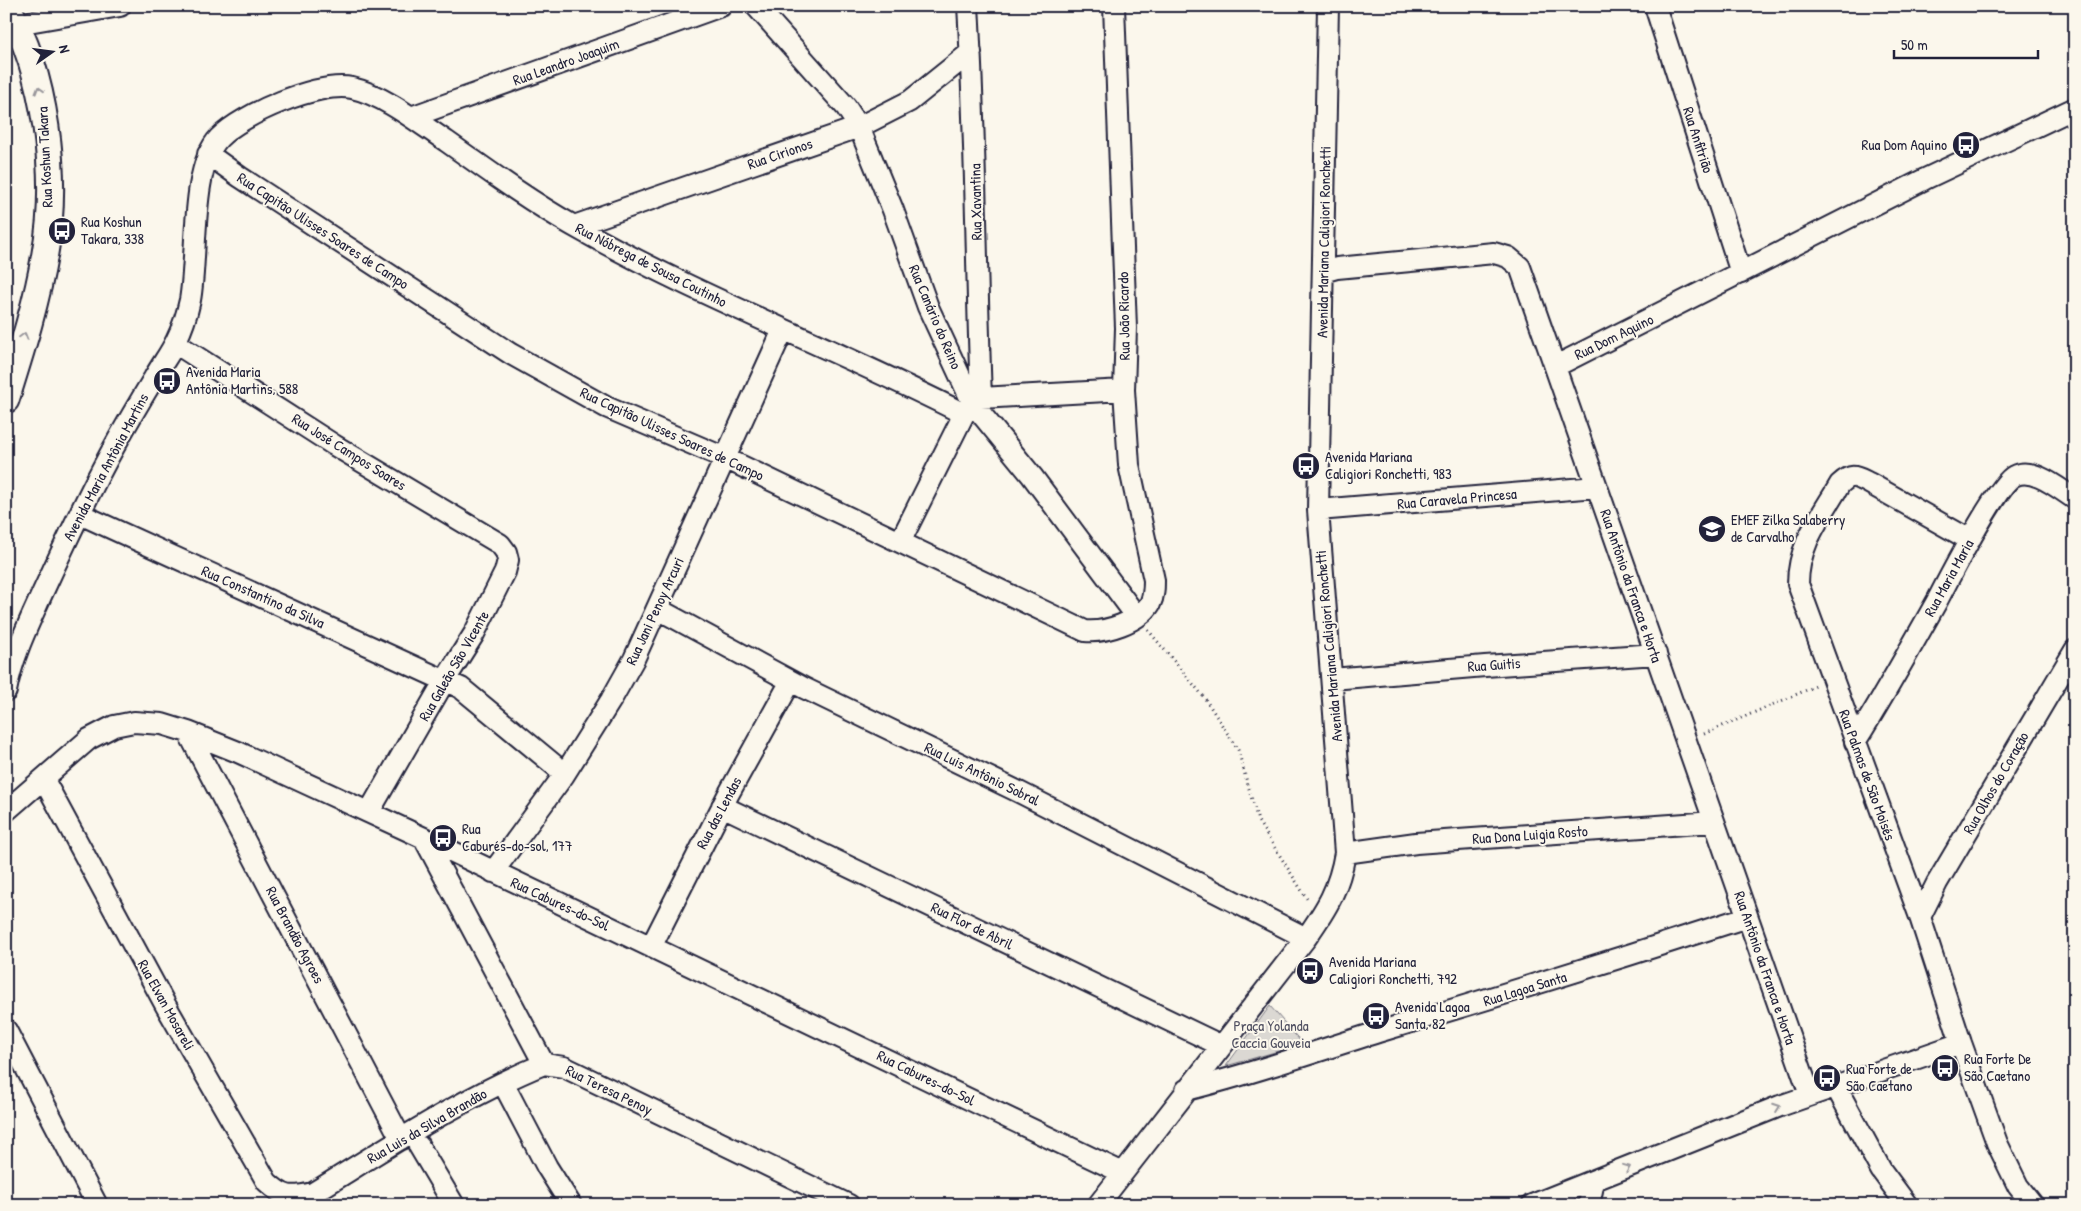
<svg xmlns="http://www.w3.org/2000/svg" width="2081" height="1211" font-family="'Patrick Hand',sans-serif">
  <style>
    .green { fill: #dbd8d3; stroke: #7e7d87 }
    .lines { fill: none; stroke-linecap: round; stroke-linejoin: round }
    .minor-casing { stroke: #22223b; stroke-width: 24 }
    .major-casing { stroke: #22223b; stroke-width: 29 }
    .path { stroke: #22223b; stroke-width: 3; stroke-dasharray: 1 4; stroke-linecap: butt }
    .minor { stroke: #fbf7ec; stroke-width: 20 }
    .major { stroke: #fbf7ec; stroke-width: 25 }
    .oneway { stroke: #99979c }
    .labels { text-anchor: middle; stroke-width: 4; stroke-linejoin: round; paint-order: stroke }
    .street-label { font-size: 15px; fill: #22223b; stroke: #fbf7ec }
    .poi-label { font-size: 15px; fill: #22223b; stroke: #fbf7ec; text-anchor: start }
    .park-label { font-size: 15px; fill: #505061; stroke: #fbf7ec }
  </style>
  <rect width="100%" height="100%" fill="#fbf7ec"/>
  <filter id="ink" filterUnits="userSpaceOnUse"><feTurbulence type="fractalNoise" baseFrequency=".02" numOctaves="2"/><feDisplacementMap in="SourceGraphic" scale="10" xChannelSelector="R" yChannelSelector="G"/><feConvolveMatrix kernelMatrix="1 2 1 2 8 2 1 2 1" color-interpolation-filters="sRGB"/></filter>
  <g filter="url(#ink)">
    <path class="green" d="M 1270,1006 L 1303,1044 L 1226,1066 Z"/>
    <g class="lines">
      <defs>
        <path id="minor" d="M 756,6 L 846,107 L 859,127 L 893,210 L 928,307 L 973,404 L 1032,476 L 1137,617
          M 968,6 C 976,137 976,267 981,398
          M 1655,6 L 1741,273
          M 17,24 L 120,6
          M 411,117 L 721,6
          M 208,154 L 240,177 L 511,354 L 606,407 L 725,458 L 1085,631 C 1105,633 1139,622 1150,604 C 1154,596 1154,588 1154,580 L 1129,465 L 1124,390 L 1126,328 L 1114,6
          M 574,226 L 859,127 L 910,101 L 971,52
          M 1323,272 L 1337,268 L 1494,253 L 1508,257 L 1520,267 L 1810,1095
          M 175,343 L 334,445 L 500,544 L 506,552 L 508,560 L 505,572 L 474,634 L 445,680 L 369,812
          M 1556,366 L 1925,179 L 2075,108
          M 1318,510 L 1596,487
          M 80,514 L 461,688 L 564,773
          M 1970,540 L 1869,483 C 1855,476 1852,473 1840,484 C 1821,517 1798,544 1798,584 L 1920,917 L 1961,1043 L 1997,1143 L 2018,1186 L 2033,1205
          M 900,542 L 964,414
          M 658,609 L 804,688 L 1019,792 L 1306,938
          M 1332,679 L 1485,666 L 1656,654
          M 6,691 C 12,658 27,627 41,596 C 64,546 87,495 114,447 C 127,423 140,401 154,378 C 161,365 170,354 176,341 C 183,327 187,314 190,300 C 198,257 190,168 219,138 C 242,114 319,81 352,88 C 384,95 419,123 446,141 C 487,170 528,200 572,225 C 698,297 835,348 964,414 L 981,398 L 1124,390
          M 188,732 L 401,1139
          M 1855,742 C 1884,696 1910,649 1937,601 C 1948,580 1998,483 2014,476 C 2033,466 2059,489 2075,499
          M 44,780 L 166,1006 L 267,1182 C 284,1198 291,1198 313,1193 C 388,1147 463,1097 544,1064
          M 722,806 L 1222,1046
          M 6,811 L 89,739 L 114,726 L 134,722 L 162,724 L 188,732 L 238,752 L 424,838 L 1123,1173
          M 424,838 L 544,1064 L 564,1067 L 849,1205
          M 1345,853 L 1416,843 L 1714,822
          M 493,872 L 564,775 L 611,700 L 634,659 L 783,330
          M 1920,917 L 1937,883 L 2075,650
          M 651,947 L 728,795 L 791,681
          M 6,1030 L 97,1205
          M 503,1083 L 547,1167 L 571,1205
          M 1836,1087 L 1881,1170 L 1907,1205
          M 1186,1090 C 1252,1074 1314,1052 1378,1032 C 1502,995 1624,957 1747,917
          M 419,1146 L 454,1205
          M 1098,1205 L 1306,938 C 1327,908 1339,889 1345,853 L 1318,510 L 1328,6
          M 1532,1205 L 1780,1106 L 1961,1043
          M 1589,1205 L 1594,1181"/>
        <path id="major" d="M 6,400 C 21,352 37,302 45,253 C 59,177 46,74 7,6"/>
      </defs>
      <use href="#minor" class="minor-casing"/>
      <use href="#major" class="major-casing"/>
      <path class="path" d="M 1148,630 L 1204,697 L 1238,750 L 1258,821 L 1309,902
        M 1704,734 L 1816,686"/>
      <use href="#minor" class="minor"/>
      <use href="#major" class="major"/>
    </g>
    <defs><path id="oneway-chevron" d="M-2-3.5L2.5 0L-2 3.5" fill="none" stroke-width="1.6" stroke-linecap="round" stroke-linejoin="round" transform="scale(1.25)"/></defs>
    <g class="oneway">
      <use href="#oneway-chevron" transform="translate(39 90) rotate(-107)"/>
      <use href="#oneway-chevron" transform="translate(24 336) rotate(-74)"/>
      <use href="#oneway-chevron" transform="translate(1777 1107) rotate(-20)"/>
      <use href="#oneway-chevron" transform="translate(1627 1168) rotate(-22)"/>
    </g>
  </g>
  <defs>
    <symbol id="bus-disc" viewBox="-11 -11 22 22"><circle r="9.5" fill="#22223b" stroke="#fbf7ec"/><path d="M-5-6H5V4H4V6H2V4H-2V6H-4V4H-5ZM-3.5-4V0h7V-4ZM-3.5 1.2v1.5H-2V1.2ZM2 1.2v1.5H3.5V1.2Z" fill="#fff"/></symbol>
    <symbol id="school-disc" viewBox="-11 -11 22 22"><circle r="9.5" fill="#22223b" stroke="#fbf7ec"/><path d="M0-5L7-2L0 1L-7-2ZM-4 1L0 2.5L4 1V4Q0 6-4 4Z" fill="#fff"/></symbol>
  </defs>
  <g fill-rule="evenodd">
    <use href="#bus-disc" x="1950" y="129" width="32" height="32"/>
    <use href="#bus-disc" x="46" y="215" width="32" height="32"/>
    <use href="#bus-disc" x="151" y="365" width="32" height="32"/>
    <use href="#bus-disc" x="1290" y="450" width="32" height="32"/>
    <use href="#school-disc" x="1696" y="513" width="32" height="32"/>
    <use href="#bus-disc" x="427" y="822" width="32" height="32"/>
    <use href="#bus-disc" x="1294" y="955" width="32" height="32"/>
    <use href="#bus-disc" x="1360" y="1000" width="32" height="32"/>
    <use href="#bus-disc" x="1929" y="1052" width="32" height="32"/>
    <use href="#bus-disc" x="1811" y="1062" width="32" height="32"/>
  </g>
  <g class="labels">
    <g class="street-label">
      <text transform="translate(566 62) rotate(-20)" y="5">Rua Leandro Joaquim</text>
      <text transform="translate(1698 140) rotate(72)" y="5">Rua Anfitrião</text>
      <text transform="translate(780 154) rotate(-19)" y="5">Rua Cirionos</text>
      <text transform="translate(45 157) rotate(-93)" y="5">Rua Koshun Takara</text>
      <text transform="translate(976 202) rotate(-91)" y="5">Rua Xavantina</text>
      <text transform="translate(323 231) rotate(33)" y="5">Rua Capitão Ulisses Soares de Campo</text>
      <text transform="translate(1324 242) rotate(-89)" y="5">Avenida Mariana Caligiori Ronchetti</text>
      <text transform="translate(651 265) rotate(27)" y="5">Rua Nóbrega de Sousa Coutinho</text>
      <text transform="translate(1124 316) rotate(-91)" y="5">Rua João Ricardo</text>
      <text transform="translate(935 317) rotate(67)" y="5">Rua Canário do Reino</text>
      <text transform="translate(1614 337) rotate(-26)" y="5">Rua Dom Aquino</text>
      <text transform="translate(672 434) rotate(25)" y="5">Rua Capitão Ulisses Soares de Campo</text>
      <text transform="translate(349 452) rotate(32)" y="5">Rua José Campos Soares</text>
      <text transform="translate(106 467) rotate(-62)" y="5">Avenida Maria Antônia Martins</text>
      <text transform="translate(1457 499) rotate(-5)" y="5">Rua Caravela Princesa</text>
      <text transform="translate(1949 578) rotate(-61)" y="5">Rua Maria Maria</text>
      <text transform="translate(1631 586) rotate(71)" y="5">Rua Antônio da Franca e Horta</text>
      <text transform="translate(263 597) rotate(24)" y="5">Rua Constantino da Silva</text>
      <text transform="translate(655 611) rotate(-65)" y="5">Rua Jani Penoy Arcuri</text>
      <text transform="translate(1329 646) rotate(-95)" y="5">Avenida Mariana Caligiori Ronchetti</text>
      <text transform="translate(1494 665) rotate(-4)" y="5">Rua Guitis</text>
      <text transform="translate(454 666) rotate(-60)" y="5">Rua Galeão São Vicente</text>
      <text transform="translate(982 774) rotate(26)" y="5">Rua Luis Antônio Sobral</text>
      <text transform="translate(1867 775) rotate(70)" y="5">Rua Palmas de São Moisés</text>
      <text transform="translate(1996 783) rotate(-60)" y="5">Rua Olhos do Coração</text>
      <text transform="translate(719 813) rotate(-62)" y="5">Rua das Lendas</text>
      <text transform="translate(1530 835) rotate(-4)" y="5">Rua Dona Luigia Rosto</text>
      <text transform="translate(560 904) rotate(25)" y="5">Rua Cabures-do-Sol</text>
      <text transform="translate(972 926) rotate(26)" y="5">Rua Flor de Abril</text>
      <text transform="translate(295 935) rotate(62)" y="5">Rua Brandão Agroes</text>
      <text transform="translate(1765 968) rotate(71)" y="5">Rua Antônio da Franca e Horta</text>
      <text transform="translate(1525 989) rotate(-17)" y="5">Rua Lagoa Santa</text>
      <text transform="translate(166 1005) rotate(61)" y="5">Rua Elvan Mosareli</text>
      <text transform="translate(926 1078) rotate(26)" y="5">Rua Cabures-do-Sol</text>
      <text transform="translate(609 1090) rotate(26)" y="5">Rua Teresa Penoy</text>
      <text transform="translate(427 1126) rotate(-30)" y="5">Rua Luis da Silva Brandão</text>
    </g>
    <g class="poi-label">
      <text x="1947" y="150" text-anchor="end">Rua Dom Aquino</text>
      <text x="81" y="227">Rua Koshun<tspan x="81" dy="17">Takara, 338</tspan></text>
      <text x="186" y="377">Avenida Maria<tspan x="186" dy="17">Antônia Martins, 588</tspan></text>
      <text x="1325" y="462">Avenida Mariana<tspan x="1325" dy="17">Caligiori Ronchetti, 983</tspan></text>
      <text x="1731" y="525">EMEF Zilka Salaberry<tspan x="1731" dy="17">de Carvalho</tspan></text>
      <text x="462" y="834">Rua<tspan x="462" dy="17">Caburés-do-sol, 177</tspan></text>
      <text x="1329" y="967">Avenida Mariana<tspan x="1329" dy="17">Caligiori Ronchetti, 792</tspan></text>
      <text x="1395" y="1012">Avenida Lagoa<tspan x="1395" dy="17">Santa, 82</tspan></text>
      <text x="1964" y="1064">Rua Forte De<tspan x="1964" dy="17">São Caetano</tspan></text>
      <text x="1846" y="1074">Rua Forte de<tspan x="1846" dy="17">São Caetano</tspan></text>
    </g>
    <g class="park-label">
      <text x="1271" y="1031">Praça Yolanda<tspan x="1271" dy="17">Caccia Gouveia</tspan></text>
    </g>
  </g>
  <rect width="2081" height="1211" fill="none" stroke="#fbf7ec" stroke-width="25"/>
  <rect x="12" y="12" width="2056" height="1186" fill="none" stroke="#22223b" stroke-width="2" filter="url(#ink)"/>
  <g transform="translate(52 52) rotate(76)" stroke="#fbf7ec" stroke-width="4" paint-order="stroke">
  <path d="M0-4L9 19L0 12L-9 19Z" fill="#22223b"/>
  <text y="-8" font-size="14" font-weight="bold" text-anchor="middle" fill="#22223b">N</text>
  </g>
  <path d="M1894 50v8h144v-8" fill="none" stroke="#22223b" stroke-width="2.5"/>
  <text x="1901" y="50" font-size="15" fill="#22223b" stroke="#fbf7ec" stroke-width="4" paint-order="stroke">50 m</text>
</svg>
